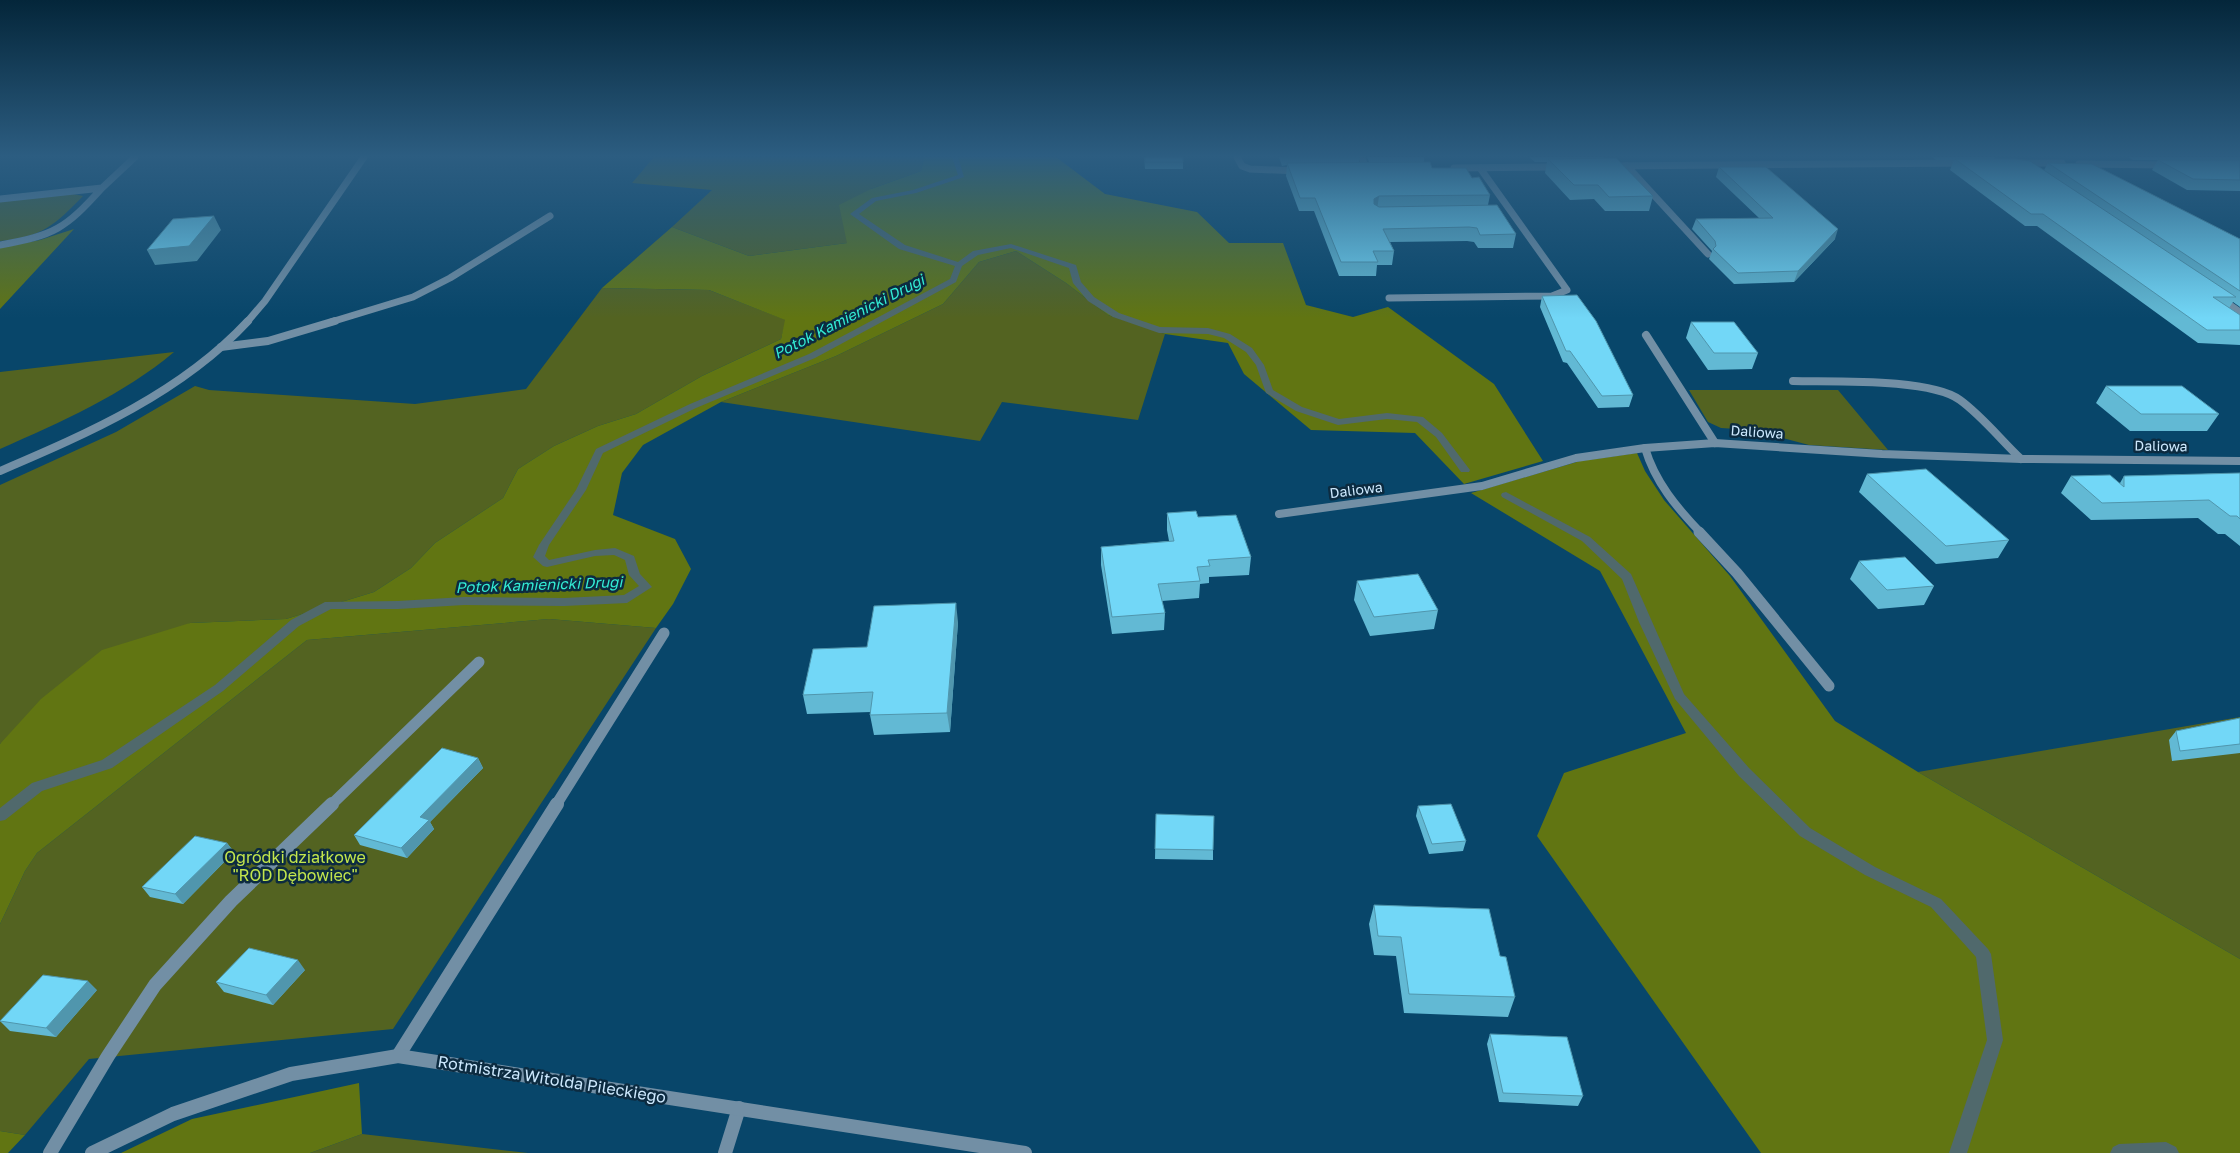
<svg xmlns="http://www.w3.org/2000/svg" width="2240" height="1153" font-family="'Golos Text',sans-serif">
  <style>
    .green { fill: #536321 }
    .forest { fill: #617512 }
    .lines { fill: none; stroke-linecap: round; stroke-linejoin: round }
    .stream { fill: #50696c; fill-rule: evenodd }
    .lane-far3 { stroke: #728fa5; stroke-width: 7 }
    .lane-far2 { stroke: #728fa5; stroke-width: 8 }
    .lane-far1 { stroke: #728fa5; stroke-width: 11 }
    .lane { stroke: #728fa5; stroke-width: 14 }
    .street-far2 { stroke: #728fa5; stroke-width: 7 }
    .street-far1 { stroke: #728fa5; stroke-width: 8 }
    .street { stroke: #728fa5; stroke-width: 14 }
    .wall { fill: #62b9d4 }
    .shaded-wall { fill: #5096ad }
    .building { fill: #72d7f7; stroke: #5096ad }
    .labels { text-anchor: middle; stroke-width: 5; stroke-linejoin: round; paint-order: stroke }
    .street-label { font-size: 14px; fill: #cde9fe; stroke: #0c2b40 }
    .water-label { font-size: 15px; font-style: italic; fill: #33ecd4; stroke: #0c2b40 }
    .near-park-label { font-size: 16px; fill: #c3e64c; stroke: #0c2b40 }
    .near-street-label { font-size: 16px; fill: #cde9fe; stroke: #0c2b40 }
  </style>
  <rect width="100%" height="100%" fill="#08466a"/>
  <path class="green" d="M 654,157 L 924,157 L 921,171 L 871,189 L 847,243 L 749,256 L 672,227 L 712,190 L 632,183 Z
    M 73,194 L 83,196 C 55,225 42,237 0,241 L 0,201 Z
    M 1016,251 L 1066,283 L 1108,315 L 1165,334 L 1138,420 L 1002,402 L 980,441 L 721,402 L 836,356 L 943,304 L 979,262 Z
    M 602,288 L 709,290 L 786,320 L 781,339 L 702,376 L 636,414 L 598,426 L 554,446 L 518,469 L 503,498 L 435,543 L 411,568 L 374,592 L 286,619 L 190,623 L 0,744 L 0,485 L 116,432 L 195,386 L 209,390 L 415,404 L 526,389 Z
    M 174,352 C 123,395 61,422 0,449 L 0,372 Z
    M 1689,390 L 1838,390 L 1888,450 L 1809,445 L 1753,430 L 1721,428 L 1708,422 Z
    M 549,619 L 656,628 L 393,1029 L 89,1059 L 25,1135 L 0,1131 L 0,924 L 25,871 L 37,853 L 307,640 Z
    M 2240,717 L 2240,959 L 1918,772 Z
    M 362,1134 L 528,1153 L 310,1153 Z"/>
  <path class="forest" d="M 924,157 L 1056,157 L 1105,194 L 1197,212 L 1229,243 L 1283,243 L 1306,305 L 1353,317 L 1388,307 L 1494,384 L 1543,461 L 1464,484 L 1415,433 L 1311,430 L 1244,374 L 1228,343 L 1165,334 L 1108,315 L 1066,283 L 1016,251 L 979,262 L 943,304 L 836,356 L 721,402 L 643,445 L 622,473 L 613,515 L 675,539 L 691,569 L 673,604 L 656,628 L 549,619 L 307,640 L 37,853 L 25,871 L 0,924 L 0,744 L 41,699 L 102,650 L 190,623 L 286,619 L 374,592 L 411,568 L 435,543 L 503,498 L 518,469 L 554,446 L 598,426 L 636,414 L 702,376 L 781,339 L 785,320 L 709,290 L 602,288 L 672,227 L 749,256 L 847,243 L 839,205 L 871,189 L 921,171 Z
    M 74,229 L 0,309 L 0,248 L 40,240 Z
    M 1637,453 L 1645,471 L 1664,500 L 1730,576 L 1835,721 L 1918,772 L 2240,959 L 2240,1153 L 1761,1153 L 1537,836 L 1564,773 L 1686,733 L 1600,571 L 1471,493 L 1580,461 Z
    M 359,1083 L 362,1134 L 310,1153 L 121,1153 L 192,1119 Z
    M 0,1131 L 25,1135 L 8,1153 L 0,1153 Z"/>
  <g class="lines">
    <path class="stream" d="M 952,157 L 958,157 L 964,177 L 916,193 L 876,201 L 859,214 L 905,245 L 958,262 L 973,251 L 1011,244 L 1076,265 L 1081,282 L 1094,297 L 1119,313 L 1160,327 L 1208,328 L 1230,334 L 1252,348 L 1264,365 L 1273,390 L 1302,407 L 1339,419 L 1387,413 L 1423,417 L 1442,433 L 1470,470 L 1469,472 L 1461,472 L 1436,437 L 1417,422 L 1387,419 L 1338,425 L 1296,411 L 1266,393 L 1256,365 L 1246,352 L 1224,338 L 1208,334 L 1159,333 L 1113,317 L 1088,301 L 1073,283 L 1069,268 L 1011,248 L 978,255 L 962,266 L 956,282 L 815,358 L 696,408 L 603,453 L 586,490 L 549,545 L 545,556 L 549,560 L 595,550 L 615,548 L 634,556 L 640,574 L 652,587 L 627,603 L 564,606 L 464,605 L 398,609 L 331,609 L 299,626 L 223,691 L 112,768 L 42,791 L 5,820 L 0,821 L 0,808 L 32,783 L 102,760 L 215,685 L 291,620 L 325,602 L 398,601 L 464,597 L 564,598 L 624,595 L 639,586 L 629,575 L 625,560 L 614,555 L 595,556 L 547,567 L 543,566 L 533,557 L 539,545 L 576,490 L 596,449 L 690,404 L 809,354 L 950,279 L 955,266 L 899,249 L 850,214 L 872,198 L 913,190 L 958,175 Z
      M 1506,492 L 1590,537 L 1631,574 L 1684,694 L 1749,768 L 1810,828 L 1875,867 L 1941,899 L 1988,949 L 1991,954 L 2003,1040 L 1967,1153 L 1949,1153 L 1987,1040 L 1976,957 L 1931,907 L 1865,875 L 1800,836 L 1739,776 L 1675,699 L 1639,622 L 1622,579 L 1582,541 L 1502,497 L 1501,495 L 1502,493 Z
      M 2166,1142 L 2176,1147 L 2179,1153 L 2110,1153 L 2113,1147 L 2119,1144 Z"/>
    <path class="lane-far3" d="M 1362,157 L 1366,170
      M 1627,166 L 1708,254
      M 0,199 L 102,188 L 135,157
      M 0,245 C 55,235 65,229 102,188
      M 1389,298 L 1552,296 L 1567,290 L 1480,168
      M 331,322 L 413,297 L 450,278 L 550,216"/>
    <path class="lane-far2" d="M 1646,335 L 1715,443
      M 221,347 L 268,341 L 335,321
      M 1793,381 C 1833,382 1930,378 1960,400 C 1982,416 2001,440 2021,459
      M 1645,448 C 1655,482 1677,508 1701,533"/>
    <path class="lane-far1" d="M 1699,532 L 1737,573 L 1829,686
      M 331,805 L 479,662
      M 556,805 L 664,633"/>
    <path class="lane" d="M 398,1056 L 557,804
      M 50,1153 L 108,1056 L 155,985 L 231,901 L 332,804
      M 725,1153 L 739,1108"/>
    <path class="street-far2" d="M 1237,157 L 1242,166 L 1250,169 L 1299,171
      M 2021,163 L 2062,163
      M 2079,164 L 2169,165
      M 1611,166 L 1967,163
      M 1454,168 L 1559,167
      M 2220,298 L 2240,312
      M 247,322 L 265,301 L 364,157"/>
    <path class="street-far1" d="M 0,471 C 89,433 181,393 248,321
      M 1279,514 L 1482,486 L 1576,458 L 1645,448 L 1715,443 L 1882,454 L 2021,459 L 2240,461"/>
    <path class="street" d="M 92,1153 L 173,1114 L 291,1074 L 398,1056 L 1025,1153"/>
  </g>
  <path class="wall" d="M 1144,157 L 1183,157 L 1183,169 L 1145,169 Z
    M 1279,157 L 1360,157 L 1359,162 L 1369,162 L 1367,157 L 1424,157 L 1424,162 L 1432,168 L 1472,178 L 1490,195 L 1488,205 L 1516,234 L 1513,248 L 1478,248 L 1474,242 L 1467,241 L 1390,242 L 1394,251 L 1392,265 L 1377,265 L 1376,276 L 1339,276 L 1314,211 L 1299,211 L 1286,176 L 1287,165 L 1282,166 Z
    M 1529,157 L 1604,157 L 1604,158 L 1653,196 L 1649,211 L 1605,211 L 1594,199 L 1570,200 L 1545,173 L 1547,162 L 1535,162 Z
    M 1932,157 L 1995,157 L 1994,159 L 2044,170 L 2048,163 L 2240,239 L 2240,307 L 2233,302 L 2229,308 L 2240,315 L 2240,345 L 2198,343 L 2037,226 L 2025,226 L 1950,170 L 1954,160 L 1936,160 Z
    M 2128,157 L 2240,157 L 2240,160 L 2133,160 Z
    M 2158,160 L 2240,160 L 2240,191 L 2187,190 L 2152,170 Z
    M 1719,167 L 1835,239 L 1794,282 L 1734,284 L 1709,259 L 1712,251 L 1692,229 L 1696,219 L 1759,218 L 1716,177 Z
    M 1542,296 L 1633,395 L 1629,407 L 1598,408 L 1567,363 L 1563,362 L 1540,307 Z
    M 1691,322 L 1758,353 L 1752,369 L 1708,370 L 1686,338 Z
    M 2106,386 L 2219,414 L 2207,431 L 2130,431 L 2096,403 Z
    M 2240,473 L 2240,546 L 2225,534 L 2218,534 L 2198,518 L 2091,520 L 2061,493 L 2071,476 L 2120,483 L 2124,476 Z
    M 1867,474 L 2009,540 L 1998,558 L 1936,564 L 1859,492 Z
    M 1167,513 L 1198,517 L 1251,557 L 1249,575 L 1209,577 L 1209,583 L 1200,584 L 1199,598 L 1162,601 L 1165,613 L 1164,630 L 1112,634 L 1101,565 L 1101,547 L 1169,541 L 1167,530 Z
    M 1859,561 L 1934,586 L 1924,605 L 1878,609 L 1850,579 Z
    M 1357,581 L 1438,610 L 1434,629 L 1370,636 L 1354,600 Z
    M 958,622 L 950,732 L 874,735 L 870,715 L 871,712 L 807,714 L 803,695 L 867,647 Z
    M 2240,718 L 2240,753 L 2172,761 L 2169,740 L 2176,731 Z
    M 478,758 L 483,768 L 430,822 L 434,829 L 407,858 L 360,845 L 354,835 Z
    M 1418,806 L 1466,841 L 1463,851 L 1429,854 L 1416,816 Z
    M 1156,814 L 1213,850 L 1213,860 L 1155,859 Z
    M 227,843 L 234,852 L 183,904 L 150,897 L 142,887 Z
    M 1374,905 L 1500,956 L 1515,997 L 1508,1017 L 1404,1013 L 1396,956 L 1374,955 L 1369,924 Z
    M 305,970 L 273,1005 L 224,992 L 216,982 Z
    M 97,990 L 56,1037 L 10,1031 L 0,1021 Z
    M 1490,1034 L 1583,1096 L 1578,1106 L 1499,1102 L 1487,1044 Z"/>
  <path class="shaded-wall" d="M 1379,196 L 1377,210 L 1373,212 L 1374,199 Z
    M 214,216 L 221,230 L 197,261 L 155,265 L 147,250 Z
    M 1838,229 L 1835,239 L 1794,282 L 1798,271 Z
    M 956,603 L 958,622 L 950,732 L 947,713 Z
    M 478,758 L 483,768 L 430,822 L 434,829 L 407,858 L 401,848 L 420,817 Z
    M 227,843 L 234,852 L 183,904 L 175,894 Z
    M 298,960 L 305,970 L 273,1005 L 266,995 Z
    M 88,981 L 97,990 L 56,1037 L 46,1028 Z"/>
  <path class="building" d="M 1145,157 L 1183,157 L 1183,162 L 1145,162 Z
    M 1282,157 L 1360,157 L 1360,158 L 1282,158 Z
    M 1616,158 L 1653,196 L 1609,197 L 1598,185 L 1574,185 L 1548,159 Z
    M 1955,159 L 2015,159 L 2030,161 L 2236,297 L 2213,297 L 2240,315 L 2240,330 L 2207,330 L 2043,214 L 2031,214 Z
    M 2158,160 L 2240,160 L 2240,180 L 2193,179 Z
    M 1430,162 L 1432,168 L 1466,168 L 1472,178 L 1479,177 L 1490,195 L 1379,196 L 1374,199 L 1374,204 L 1379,207 L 1497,205 L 1516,234 L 1480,235 L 1477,228 L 1469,227 L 1383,229 L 1394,251 L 1373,251 L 1378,262 L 1341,262 L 1315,198 L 1300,198 L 1287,163 Z
    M 2048,163 L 2092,164 L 2240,239 L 2240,291 Z
    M 1719,167 L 1766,167 L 1838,229 L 1798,271 L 1738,273 L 1713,249 L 1716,246 L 1715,241 L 1696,219 L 1773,218 Z
    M 214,216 L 189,246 L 147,250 L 173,219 Z
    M 1577,295 L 1596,321 L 1633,395 L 1602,396 L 1570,351 L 1566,351 L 1542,296 Z
    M 1691,322 L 1734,322 L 1758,353 L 1714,353 Z
    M 2106,386 L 2182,386 L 2219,414 L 2141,414 Z
    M 1926,469 L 2009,540 L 1946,546 L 1867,474 Z
    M 2240,473 L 2240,519 L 2237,516 L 2230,516 L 2209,500 L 2102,503 L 2071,476 L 2110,475 L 2124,487 L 2124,476 Z
    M 1196,511 L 1198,517 L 1236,515 L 1251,557 L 1208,560 L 1210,566 L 1197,567 L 1200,581 L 1158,584 L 1165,613 L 1112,617 L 1101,547 L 1174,541 L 1167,513 Z
    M 1905,557 L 1934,586 L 1887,590 L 1859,561 Z
    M 1418,574 L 1438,610 L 1374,617 L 1357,581 Z
    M 956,603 L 947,713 L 870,715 L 873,692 L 803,695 L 813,649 L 867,647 L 874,606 Z
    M 2240,718 L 2240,744 L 2180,751 L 2176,731 Z
    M 442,748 L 478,758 L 420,817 L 429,820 L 401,848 L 354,835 Z
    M 1451,804 L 1466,841 L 1432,844 L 1418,806 Z
    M 1156,814 L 1214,816 L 1213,850 L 1155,849 Z
    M 195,836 L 227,843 L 175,894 L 142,887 Z
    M 1374,905 L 1489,909 L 1500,956 L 1506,957 L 1515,997 L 1409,994 L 1401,937 L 1378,936 Z
    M 249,948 L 298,960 L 266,995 L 216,982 Z
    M 43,975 L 88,981 L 46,1028 L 0,1021 Z
    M 1490,1034 L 1567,1037 L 1583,1096 L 1503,1093 Z"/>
  <linearGradient id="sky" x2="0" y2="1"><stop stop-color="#04263a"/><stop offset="0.49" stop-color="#2c5d81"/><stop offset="1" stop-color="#2c5d81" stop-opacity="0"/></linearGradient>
  <rect width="2240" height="318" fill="url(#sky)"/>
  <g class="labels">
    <g class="street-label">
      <text transform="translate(1757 432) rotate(4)" y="5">Daliowa</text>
      <text transform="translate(2161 446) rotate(1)" y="5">Daliowa</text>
      <text transform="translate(1356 490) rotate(-7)" y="5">Daliowa</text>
    </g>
    <g class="water-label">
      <text transform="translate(849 317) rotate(-27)" y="5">Potok Kamienicki Drugi</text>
      <text transform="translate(539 585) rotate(-2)" y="5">Potok Kamienicki Drugi</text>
    </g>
    <g class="near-park-label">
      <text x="295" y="863">Ogródki działkowe<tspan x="295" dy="18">"ROD Dębowiec"</tspan></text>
    </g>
    <g class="near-street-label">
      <text transform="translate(552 1079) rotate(9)" y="6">Rotmistrza Witolda Pileckiego</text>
    </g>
  </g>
</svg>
